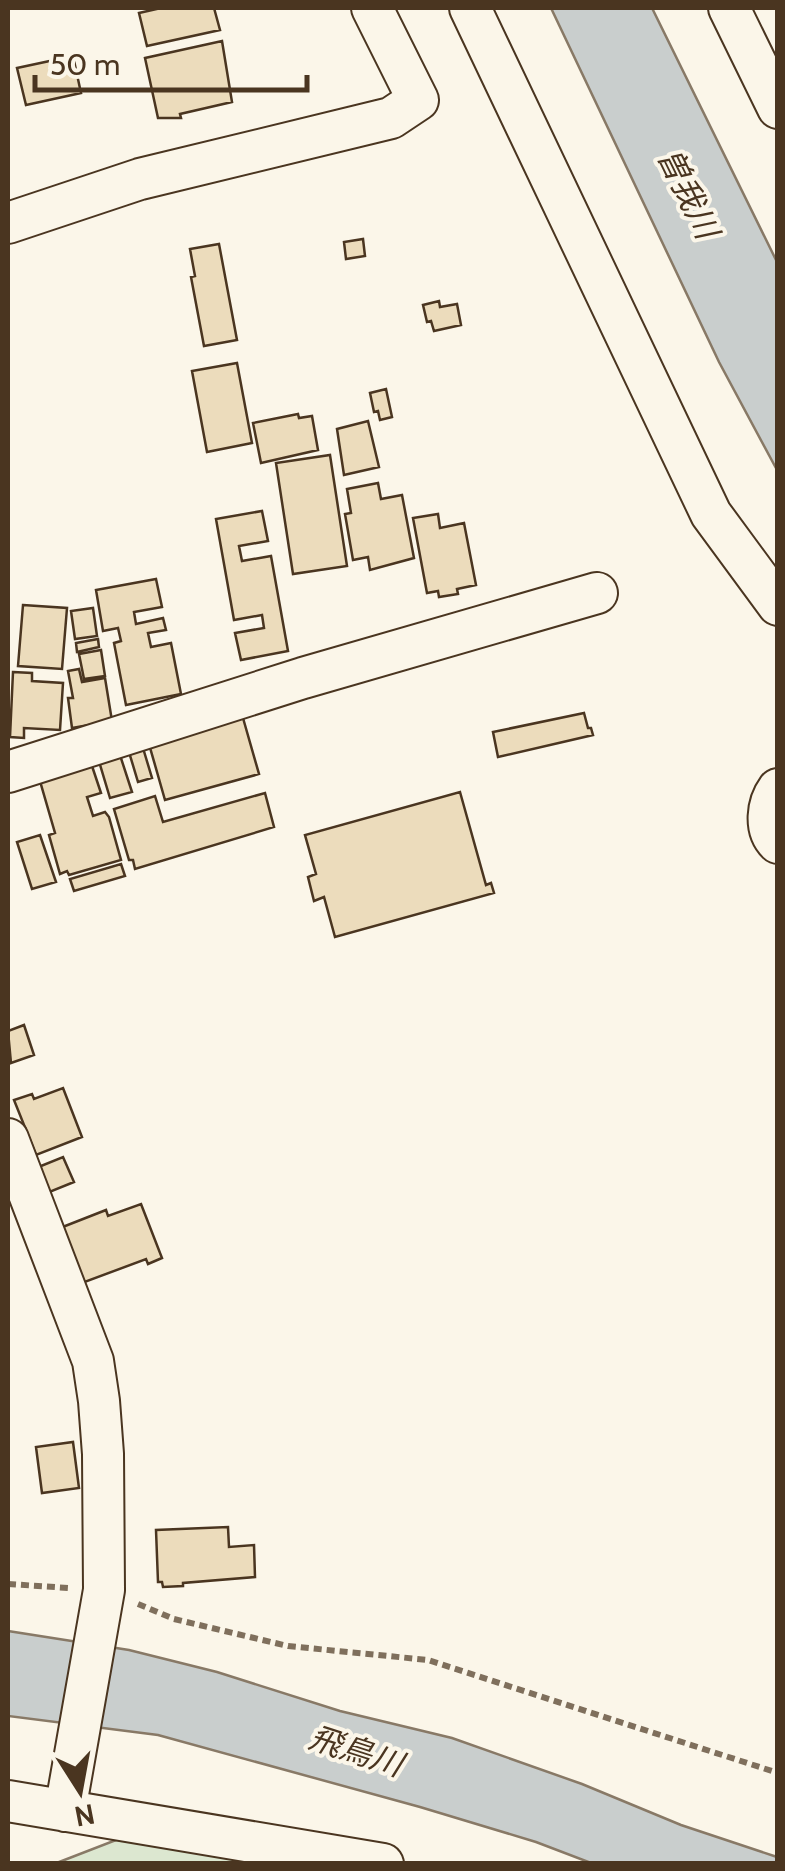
<svg xmlns="http://www.w3.org/2000/svg" width="785" height="1871" font-family="Cabin,'Noto Sans JP',sans-serif">
  <style>
    .green { fill: #dce7d0; stroke: #887966; stroke-width: 2.5 }
    .water { fill: #c9cecd; stroke: #887966; stroke-width: 2.5 }
    .building { fill: #ecdcbc; stroke: #4a3520; stroke-width: 2.5 }
    .lines { fill: none; stroke-linecap: round; stroke-linejoin: round }
    .minor-casing { stroke: #4a3520; stroke-width: 44 }
    .path { stroke: #7f6f5c; stroke-width: 6; stroke-dasharray: 8 5; stroke-linecap: butt }
    .minor { stroke: #fbf6e9; stroke-width: 40 }
    .labels { text-anchor: middle; stroke-width: 8; stroke-linejoin: round; paint-order: stroke }
    .water-label { font-size: 32px; font-style: italic; fill: #4a3520; stroke: #fbf6e9 }
  </style>
  <rect width="100%" height="100%" fill="#fbf6e9"/>
  <path class="green" d="M 134,1833 L 297,1864 L 54,1864 Z"/>
  <path class="water" d="M 551,8 L 652,8 L 777,262 L 777,470 L 719,362 Z
    M 8,1631 L 129,1650 L 217,1672 L 340,1711 L 452,1738 L 582,1784 L 681,1825 L 777,1857 L 777,1863 L 591,1863 L 536,1842 L 420,1807 L 158,1735 L 8,1716 Z"/>
  <path class="building" d="M 161,8 L 214,8 L 220,30 L 147,46 L 139,13 Z
    M 222,41 L 232,102 L 180,114 L 181,118 L 158,118 L 145,58 Z
    M 73,56 L 81,93 L 26,105 L 17,68 Z
    M 363,239 L 365,256 L 346,259 L 344,242 Z
    M 219,244 L 237,340 L 204,346 L 191,277 L 195,276 L 190,249 Z
    M 439,301 L 440,307 L 457,304 L 461,325 L 434,331 L 431,321 L 427,322 L 423,305 Z
    M 237,363 L 252,443 L 207,452 L 192,371 Z
    M 386,389 L 392,417 L 380,420 L 378,411 L 374,412 L 370,393 Z
    M 298,414 L 299,418 L 312,416 L 318,450 L 261,463 L 253,423 Z
    M 368,421 L 379,467 L 344,475 L 337,429 Z
    M 330,455 L 347,566 L 293,574 L 276,463 Z
    M 378,483 L 381,499 L 402,495 L 414,558 L 370,570 L 368,557 L 353,560 L 345,514 L 351,513 L 347,489 Z
    M 262,511 L 268,541 L 239,546 L 242,561 L 271,556 L 288,651 L 241,660 L 235,633 L 264,628 L 262,615 L 234,620 L 216,519 Z
    M 438,514 L 440,528 L 464,523 L 476,585 L 457,589 L 458,594 L 439,597 L 438,591 L 427,593 L 413,518 Z
    M 156,579 L 162,607 L 134,612 L 136,624 L 163,618 L 166,630 L 148,633 L 151,647 L 171,643 L 181,694 L 126,705 L 114,643 L 121,641 L 118,628 L 103,631 L 96,590 Z
    M 23,605 L 67,608 L 62,669 L 18,666 Z
    M 93,608 L 97,636 L 75,639 L 71,611 Z
    M 98,639 L 99,647 L 77,652 L 76,643 Z
    M 101,650 L 105,676 L 84,679 L 79,654 Z
    M 79,669 L 82,682 L 105,678 L 112,721 L 72,728 L 68,698 L 73,698 L 68,671 Z
    M 13,672 L 32,673 L 32,681 L 63,683 L 60,730 L 24,728 L 24,738 L 10,737 Z
    M 584,713 L 588,728 L 591,728 L 593,735 L 498,757 L 493,732 Z
    M 243,718 L 259,774 L 165,800 L 149,744 Z
    M 143,748 L 152,778 L 138,782 L 129,752 Z
    M 119,752 L 132,792 L 110,798 L 98,758 Z
    M 92,766 L 101,793 L 87,797 L 93,816 L 105,812 L 109,817 L 121,860 L 69,875 L 67,871 L 60,874 L 49,835 L 55,833 L 40,781 Z
    M 460,792 L 486,885 L 491,883 L 494,893 L 335,937 L 324,897 L 314,901 L 308,877 L 316,874 L 305,835 Z
    M 265,793 L 274,827 L 135,869 L 133,860 L 129,860 L 114,809 L 155,796 L 163,822 Z
    M 40,835 L 56,882 L 32,889 L 17,842 Z
    M 121,864 L 125,876 L 74,891 L 70,879 Z
    M 24,1025 L 34,1055 L 11,1063 L 8,1031 Z
    M 63,1088 L 82,1137 L 36,1155 L 14,1100 L 32,1094 L 34,1099 Z
    M 63,1157 L 74,1182 L 47,1193 L 36,1168 Z
    M 141,1204 L 162,1258 L 148,1264 L 146,1259 L 82,1283 L 60,1228 L 106,1210 L 108,1216 Z
    M 73,1442 L 79,1488 L 42,1493 L 36,1447 Z
    M 228,1527 L 229,1547 L 254,1545 L 255,1577 L 183,1583 L 183,1586 L 163,1587 L 162,1582 L 158,1582 L 156,1530 Z"/>
  <g class="lines">
    <defs>
      <path id="minor" d="M 470,8 L 711,514 L 778,605
        M 729,8 L 778,108
        M 8,223 L 140,179 L 391,118 L 418,100 L 372,8
        M 8,772 L 303,678 L 597,593
        M 778,789 C 767,804 764,829 778,843
        M 8,1139 L 93,1361 L 99,1401 L 103,1454 L 104,1590 L 65,1811
        M 8,1801 L 383,1864"/>
    </defs>
    <use href="#minor" class="minor-casing"/>
    <path class="path" d="M 8,1584 L 69,1588
      M 138,1604 L 174,1619 L 288,1646 L 428,1660 L 778,1773"/>
    <use href="#minor" class="minor"/>
  </g>
  <g class="labels">
    <g class="water-label">
      <text transform="translate(688 193) rotate(64)" y="11">曽我川</text>
      <text transform="translate(356 1751) rotate(18)" y="11">飛鳥川</text>
    </g>
  </g>
  <rect width="785" height="1871" fill="none" stroke="#4a3520" stroke-width="20"/>
  <g transform="translate(80 1791) rotate(169)" stroke="#fbf6e9" stroke-width="8" paint-order="stroke">
  <path d="M0-8L18 38L0 25L-18 38Z" fill="#4a3520"/>
  <text y="-15" font-size="28" font-weight="bold" text-anchor="middle" fill="#4a3520">N</text>
  </g>
  <path d="M35 75v15h272v-15" fill="none" stroke="#4a3520" stroke-width="5"/>
  <text x="50" y="75" font-size="30" fill="#4a3520" stroke="#fbf6e9" stroke-width="8" paint-order="stroke">50 m</text>
</svg>
